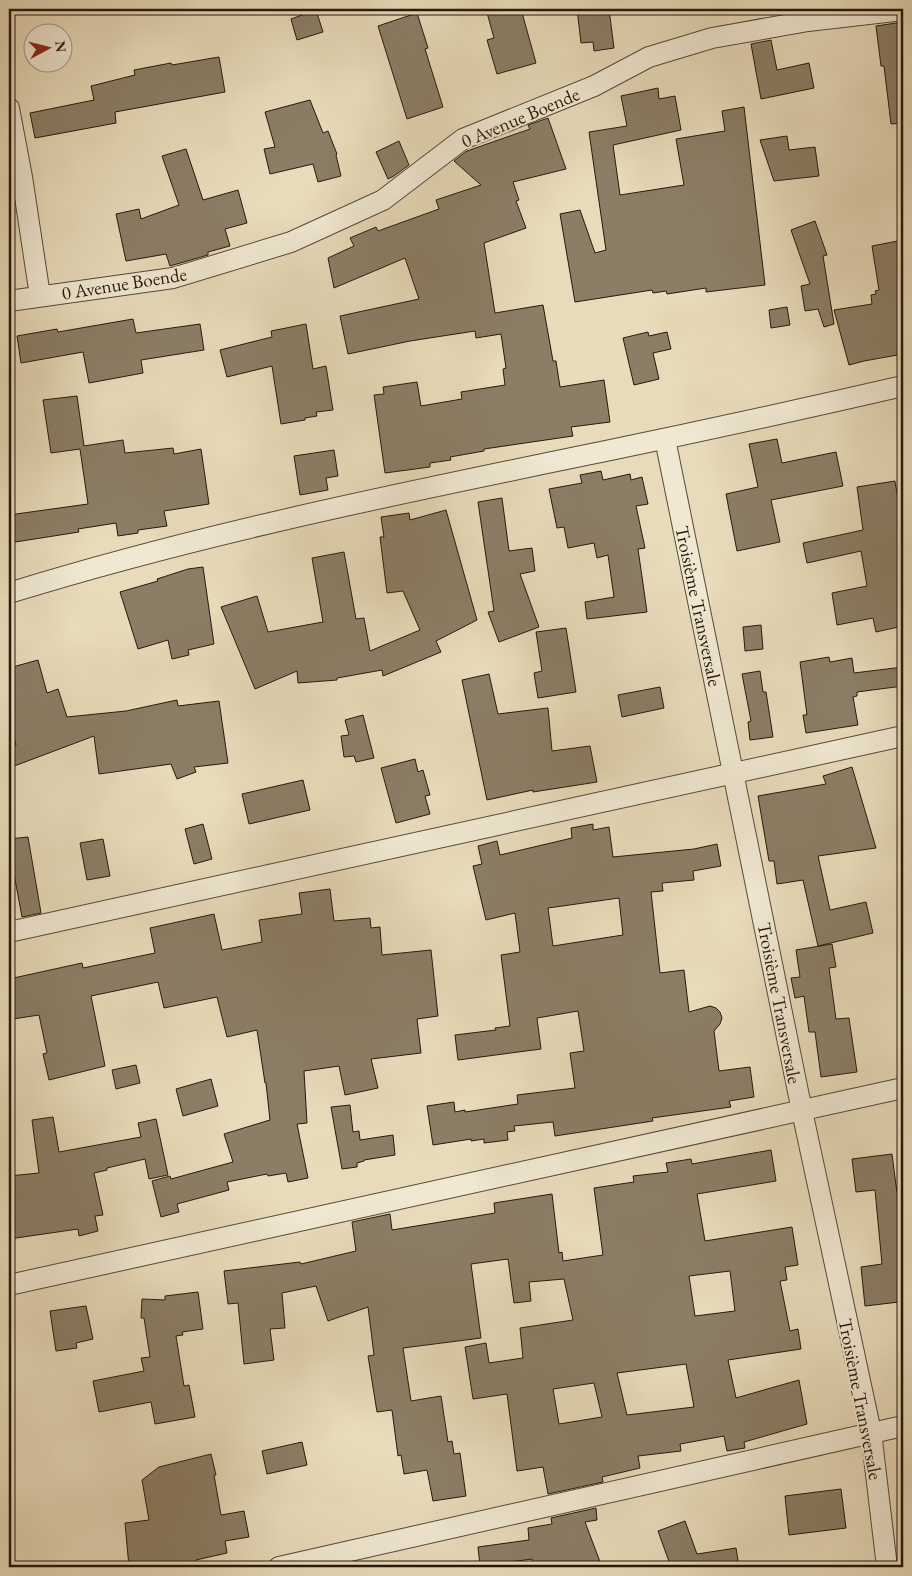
<svg xmlns="http://www.w3.org/2000/svg" width="912" height="1576" font-family="'EB Garamond',serif">
  <style>
    .building { fill: #8b7e66; stroke: #26190c; fill-rule: evenodd }
    .lines { fill: none; stroke-linecap: round; stroke-linejoin: round }
    .street-casing { stroke: #564a38; stroke-width: 22 }
    .street { stroke: #f0e8d2; stroke-width: 20 }
    .labels { text-anchor: middle; stroke-width: 4; stroke-linejoin: round; paint-order: stroke }
    .street-label { font-size: 19px; fill: #26190c; stroke: #f0e8d2 }
  </style>
  <rect width="100%" height="100%" fill="#e8dbba"/>
  <filter id="stains"><feTurbulence type="fractalNoise" baseFrequency=".004" numOctaves="4"/><feColorMatrix values="0 0 0 0 .2 0 0 0 0 .09 0 0 0 0 .02 0 0 0 .5 -.17"/></filter>
  <radialGradient id="worn" r=".72"><stop offset=".6" stop-color="#630" stop-opacity="0"/><stop offset="1" stop-color="#630" stop-opacity=".3"/></radialGradient>
  <path class="building" d="M 486,9 L 521,9 L 536,63 L 497,74 L 487,40 L 494,38 Z
    M 577,9 L 609,9 L 614,48 L 594,51 L 593,42 L 581,43 Z
    M 316,10 L 323,32 L 297,40 L 291,19 Z
    M 417,13 L 428,48 L 425,49 L 443,107 L 407,119 L 378,26 Z
    M 903,22 L 903,123 L 891,124 L 884,66 L 881,66 L 876,26 Z
    M 771,40 L 777,70 L 809,63 L 814,88 L 761,99 L 751,44 Z
    M 219,57 L 225,92 L 115,112 L 116,123 L 35,138 L 30,113 L 94,100 L 91,86 L 135,75 L 134,70 L 171,63 L 172,65 Z
    M 658,88 L 659,99 L 675,96 L 681,130 L 613,145 L 620,195 L 684,185 L 676,139 L 725,131 L 722,111 L 744,107 L 765,285 L 706,292 L 706,288 L 667,294 L 666,291 L 653,293 L 652,290 L 575,302 L 560,214 L 580,210 L 595,253 L 606,250 L 589,132 L 627,126 L 621,96 Z
    M 310,100 L 323,133 L 328,131 L 337,154 L 336,155 L 341,176 L 318,182 L 313,164 L 270,174 L 264,149 L 275,147 L 265,112 Z
    M 548,118 L 566,169 L 513,182 L 519,200 L 516,201 L 526,228 L 484,243 L 495,313 L 543,305 L 553,361 L 556,361 L 560,387 L 604,380 L 610,422 L 571,427 L 573,436 L 484,449 L 484,451 L 450,457 L 451,460 L 430,463 L 430,467 L 385,473 L 374,395 L 384,394 L 383,387 L 417,382 L 421,406 L 462,399 L 461,392 L 505,385 L 503,369 L 506,368 L 501,334 L 476,338 L 475,331 L 410,341 L 348,354 L 340,316 L 419,299 L 405,258 L 334,288 L 328,258 L 354,246 L 350,238 L 376,227 L 378,231 L 439,209 L 436,200 L 481,185 L 454,161 L 467,151 L 530,129 L 528,125 Z
    M 787,136 L 789,150 L 815,147 L 819,176 L 774,181 L 760,140 Z
    M 399,141 L 409,165 L 394,176 L 388,179 L 376,152 Z
    M 186,149 L 203,200 L 238,190 L 247,223 L 225,229 L 230,246 L 208,252 L 208,255 L 170,266 L 166,254 L 126,261 L 116,214 L 139,209 L 141,219 L 179,205 L 162,156 Z
    M 815,221 L 827,255 L 823,256 L 834,324 L 824,327 L 818,309 L 805,311 L 801,286 L 810,284 L 791,230 Z
    M 903,240 L 903,354 L 864,361 L 849,365 L 834,310 L 872,304 L 871,295 L 876,294 L 875,291 L 879,290 L 872,246 Z
    M 787,307 L 790,325 L 771,328 L 769,310 Z
    M 133,319 L 136,333 L 200,324 L 204,350 L 141,360 L 143,373 L 89,383 L 83,352 L 21,363 L 17,336 L 57,329 L 58,332 Z
    M 306,324 L 313,369 L 326,366 L 333,410 L 316,412 L 317,416 L 305,418 L 305,420 L 281,424 L 272,366 L 227,377 L 220,350 L 272,337 L 271,331 Z
    M 648,332 L 649,336 L 667,332 L 671,349 L 653,353 L 659,379 L 634,385 L 623,338 Z
    M 77,396 L 84,446 L 123,440 L 125,453 L 173,448 L 174,454 L 201,449 L 209,504 L 164,511 L 167,526 L 138,530 L 138,533 L 118,536 L 116,523 L 78,529 L 79,532 L 9,543 L 9,515 L 88,504 L 80,449 L 51,453 L 43,400 Z
    M 777,439 L 782,463 L 836,452 L 843,486 L 771,500 L 780,542 L 737,551 L 726,494 L 758,487 L 749,444 Z
    M 334,450 L 338,476 L 326,478 L 328,490 L 300,495 L 294,456 Z
    M 601,471 L 603,480 L 630,474 L 631,480 L 642,477 L 648,504 L 636,506 L 645,548 L 638,549 L 647,612 L 587,619 L 585,602 L 614,597 L 608,555 L 597,558 L 594,543 L 568,548 L 564,527 L 557,528 L 549,489 L 582,483 L 580,475 Z
    M 895,481 L 903,530 L 903,626 L 876,632 L 873,618 L 837,625 L 832,593 L 867,586 L 861,551 L 807,563 L 803,543 L 863,530 L 857,487 Z
    M 502,498 L 509,551 L 532,548 L 535,571 L 520,574 L 539,627 L 499,642 L 488,612 L 494,611 L 478,502 Z
    M 446,510 L 477,620 L 436,641 L 441,652 L 383,676 L 382,670 L 337,678 L 337,680 L 298,683 L 297,671 L 255,689 L 221,607 L 257,596 L 268,632 L 323,622 L 312,558 L 344,552 L 356,619 L 364,618 L 370,651 L 420,630 L 403,591 L 387,593 L 380,537 L 384,537 L 381,517 L 409,513 L 410,520 Z
    M 203,567 L 214,644 L 188,650 L 189,655 L 172,659 L 168,640 L 138,649 L 120,592 L 158,581 L 157,579 L 188,569 Z
    M 761,625 L 763,649 L 745,651 L 743,627 Z
    M 566,628 L 576,692 L 538,698 L 534,673 L 542,671 L 536,632 Z
    M 829,657 L 830,662 L 852,658 L 854,673 L 903,667 L 903,686 L 857,692 L 857,696 L 853,697 L 858,725 L 806,733 L 803,715 L 807,715 L 800,662 Z
    M 38,660 L 47,693 L 58,689 L 67,717 L 126,711 L 177,700 L 178,706 L 219,701 L 228,763 L 194,767 L 196,772 L 177,779 L 171,764 L 99,774 L 94,736 L 9,768 L 9,748 L 16,745 L 9,721 L 9,668 Z
    M 760,671 L 763,692 L 766,692 L 773,737 L 750,740 L 748,722 L 751,721 L 742,674 Z
    M 489,674 L 498,714 L 548,708 L 552,751 L 590,746 L 597,782 L 533,792 L 533,790 L 487,800 L 462,680 Z
    M 660,687 L 664,708 L 622,717 L 618,695 Z
    M 363,715 L 374,758 L 356,762 L 354,756 L 344,757 L 341,736 L 349,735 L 345,720 Z
    M 415,759 L 418,772 L 423,770 L 430,795 L 425,796 L 430,814 L 396,823 L 381,768 Z
    M 852,767 L 876,848 L 818,856 L 830,910 L 866,902 L 873,933 L 818,946 L 803,880 L 777,884 L 774,861 L 769,861 L 758,796 L 826,784 L 823,776 Z
    M 303,780 L 310,810 L 249,824 L 242,794 Z
    M 203,824 L 212,859 L 194,864 L 185,829 Z
    M 593,824 L 593,830 L 609,827 L 613,857 L 694,849 L 717,844 L 721,866 L 693,871 L 694,880 L 662,883 L 663,891 L 651,892 L 660,973 L 684,970 L 689,1012 L 710,1006 L 716,1008 L 720,1012 L 722,1018 L 720,1024 L 714,1031 L 719,1071 L 750,1067 L 754,1097 L 729,1101 L 731,1107 L 652,1118 L 653,1121 L 555,1136 L 553,1122 L 514,1126 L 515,1131 L 507,1132 L 508,1140 L 484,1143 L 484,1139 L 471,1141 L 471,1139 L 433,1145 L 427,1106 L 454,1102 L 455,1112 L 465,1110 L 465,1112 L 518,1104 L 517,1095 L 575,1088 L 570,1053 L 584,1051 L 578,1011 L 537,1018 L 541,1049 L 458,1060 L 455,1035 L 496,1030 L 495,1028 L 510,1026 L 501,955 L 520,952 L 515,913 L 486,920 L 473,866 L 482,864 L 478,846 L 497,841 L 500,855 L 572,838 L 571,828 ZM 619,898 L 623,935 L 553,946 L 548,908 Z
    M 28,837 L 41,913 L 22,917 L 9,847 L 9,839 Z
    M 103,839 L 110,876 L 87,880 L 80,843 Z
    M 330,889 L 334,921 L 370,918 L 371,928 L 380,927 L 382,955 L 431,950 L 438,1016 L 417,1019 L 421,1053 L 371,1059 L 378,1088 L 345,1095 L 339,1066 L 304,1071 L 307,1123 L 297,1124 L 308,1178 L 288,1182 L 286,1173 L 268,1176 L 267,1174 L 227,1182 L 229,1190 L 177,1204 L 179,1212 L 161,1217 L 152,1181 L 170,1176 L 171,1179 L 233,1162 L 224,1134 L 270,1120 L 266,1083 L 265,1083 L 257,1030 L 227,1037 L 217,997 L 164,1008 L 158,982 L 91,996 L 105,1066 L 49,1080 L 43,1054 L 47,1053 L 39,1015 L 13,1019 L 9,992 L 9,979 L 82,963 L 83,968 L 155,953 L 150,928 L 214,914 L 222,950 L 262,942 L 259,920 L 302,914 L 299,893 Z
    M 832,944 L 836,967 L 829,968 L 836,1019 L 849,1018 L 857,1072 L 821,1077 L 815,1032 L 809,1032 L 804,996 L 795,998 L 791,978 L 800,977 L 796,950 Z
    M 136,1065 L 140,1083 L 116,1089 L 112,1070 Z
    M 211,1079 L 218,1106 L 183,1116 L 176,1089 Z
    M 350,1105 L 353,1132 L 359,1131 L 360,1140 L 393,1135 L 395,1155 L 364,1160 L 364,1161 L 357,1163 L 357,1167 L 342,1169 L 331,1107 Z
    M 53,1117 L 59,1152 L 141,1137 L 138,1123 L 156,1119 L 168,1175 L 149,1179 L 145,1159 L 107,1168 L 107,1170 L 94,1173 L 103,1215 L 95,1216 L 98,1231 L 79,1236 L 78,1229 L 9,1239 L 9,1176 L 39,1173 L 32,1120 Z
    M 771,1150 L 776,1181 L 697,1194 L 705,1241 L 792,1227 L 798,1265 L 785,1267 L 787,1280 L 780,1281 L 790,1331 L 798,1329 L 801,1349 L 728,1360 L 736,1398 L 799,1380 L 807,1424 L 744,1442 L 745,1448 L 727,1451 L 724,1436 L 680,1444 L 681,1451 L 638,1456 L 640,1468 L 602,1477 L 603,1482 L 548,1494 L 543,1467 L 517,1471 L 507,1394 L 473,1399 L 465,1347 L 486,1343 L 489,1363 L 523,1358 L 520,1328 L 573,1320 L 564,1279 L 529,1282 L 531,1301 L 514,1303 L 508,1259 L 471,1264 L 481,1338 L 403,1348 L 411,1401 L 441,1396 L 448,1442 L 452,1441 L 454,1454 L 460,1453 L 466,1496 L 433,1501 L 427,1470 L 404,1474 L 401,1455 L 398,1456 L 392,1410 L 377,1412 L 368,1356 L 374,1355 L 368,1307 L 328,1321 L 316,1286 L 282,1293 L 285,1328 L 270,1329 L 274,1360 L 244,1364 L 238,1303 L 228,1304 L 224,1271 L 300,1262 L 301,1264 L 356,1251 L 352,1222 L 390,1214 L 392,1230 L 495,1213 L 494,1203 L 552,1194 L 559,1253 L 562,1252 L 563,1261 L 603,1255 L 594,1188 L 634,1182 L 633,1176 L 668,1172 L 666,1163 L 691,1159 L 692,1164 ZM 730,1271 L 735,1311 L 695,1316 L 689,1276 ZM 686,1364 L 694,1407 L 627,1415 L 617,1373 ZM 594,1383 L 602,1417 L 559,1424 L 553,1389 Z
    M 892,1154 L 897,1193 L 903,1193 L 903,1296 L 899,1297 L 899,1302 L 865,1306 L 861,1267 L 882,1264 L 875,1190 L 856,1192 L 852,1159 Z
    M 198,1292 L 203,1329 L 182,1332 L 183,1335 L 176,1336 L 184,1386 L 189,1385 L 195,1417 L 155,1424 L 151,1402 L 99,1412 L 93,1381 L 144,1371 L 141,1358 L 150,1357 L 144,1318 L 141,1318 L 142,1299 L 165,1300 L 165,1296 Z
    M 86,1306 L 93,1339 L 76,1343 L 77,1348 L 56,1351 L 50,1311 Z
    M 302,1442 L 307,1465 L 267,1474 L 262,1451 Z
    M 211,1454 L 216,1475 L 214,1475 L 221,1515 L 244,1511 L 249,1537 L 225,1541 L 227,1553 L 196,1560 L 197,1562 L 166,1567 L 129,1567 L 125,1523 L 149,1520 L 142,1480 L 159,1467 Z
    M 841,1489 L 846,1528 L 789,1535 L 785,1496 Z
    M 596,1508 L 597,1520 L 585,1522 L 602,1567 L 576,1567 L 574,1563 L 533,1567 L 532,1559 L 480,1566 L 478,1547 L 529,1540 L 528,1528 L 552,1524 L 551,1518 Z
    M 685,1521 L 697,1554 L 736,1548 L 739,1567 L 671,1567 L 658,1531 Z"/>
  <g class="lines">
    <defs>
      <path id="street" d="M 9,108 L 22,177 L 40,296
        M 9,301 L 173,278 L 291,242 L 383,200 L 463,139 L 594,86 L 649,57 L 712,38 L 808,21 L 903,10
        M 665,439 L 802,1111 L 871,1432 L 887,1567
        M 9,593 C 203,533 402,493 601,452 C 702,431 803,409 903,386
        M 9,932 L 903,736
        M 9,1285 L 903,1088
        M 279,1567 L 903,1426"/>
    </defs>
    <use href="#street" class="street-casing"/>
    <use href="#street" class="street"/>
  </g>
  <g class="labels">
    <g class="street-label">
      <text transform="translate(520 117) rotate(-23)" y="7">0 Avenue Boende</text>
      <text transform="translate(124 283) rotate(-9)" y="7">0 Avenue Boende</text>
      <text transform="translate(699 606) rotate(78)" y="7">Troisième Transversale</text>
      <text transform="translate(780 1003) rotate(79)" y="7">Troisième Transversale</text>
      <text transform="translate(861 1399) rotate(79)" y="7">Troisième Transversale</text>
    </g>
  </g>
  <rect width="912" height="1576" fill="none" stroke="#e8dbba" stroke-width="30"/>
  <rect x="10" y="10" width="892" height="1556" fill="none" stroke="#26190c" stroke-width="2.5"/>
  <rect x="15" y="15" width="882" height="1546" fill="none" stroke="#26190c"/>
  <g transform="translate(48 48) rotate(83)"><circle r="24" fill="#f0e8d2" stroke="#9f9583"/>
  <path d="M0-4L9 19L0 12L-9 19Z" fill="#8f2418"/>
  <text y="-8" font-size="14" font-weight="bold" text-anchor="middle" fill="#26190c">N</text>
  </g>
  <rect width="100%" height="100%" filter="url(#stains)"/>
  <rect width="100%" height="100%" fill="url(#worn)"/>
</svg>
